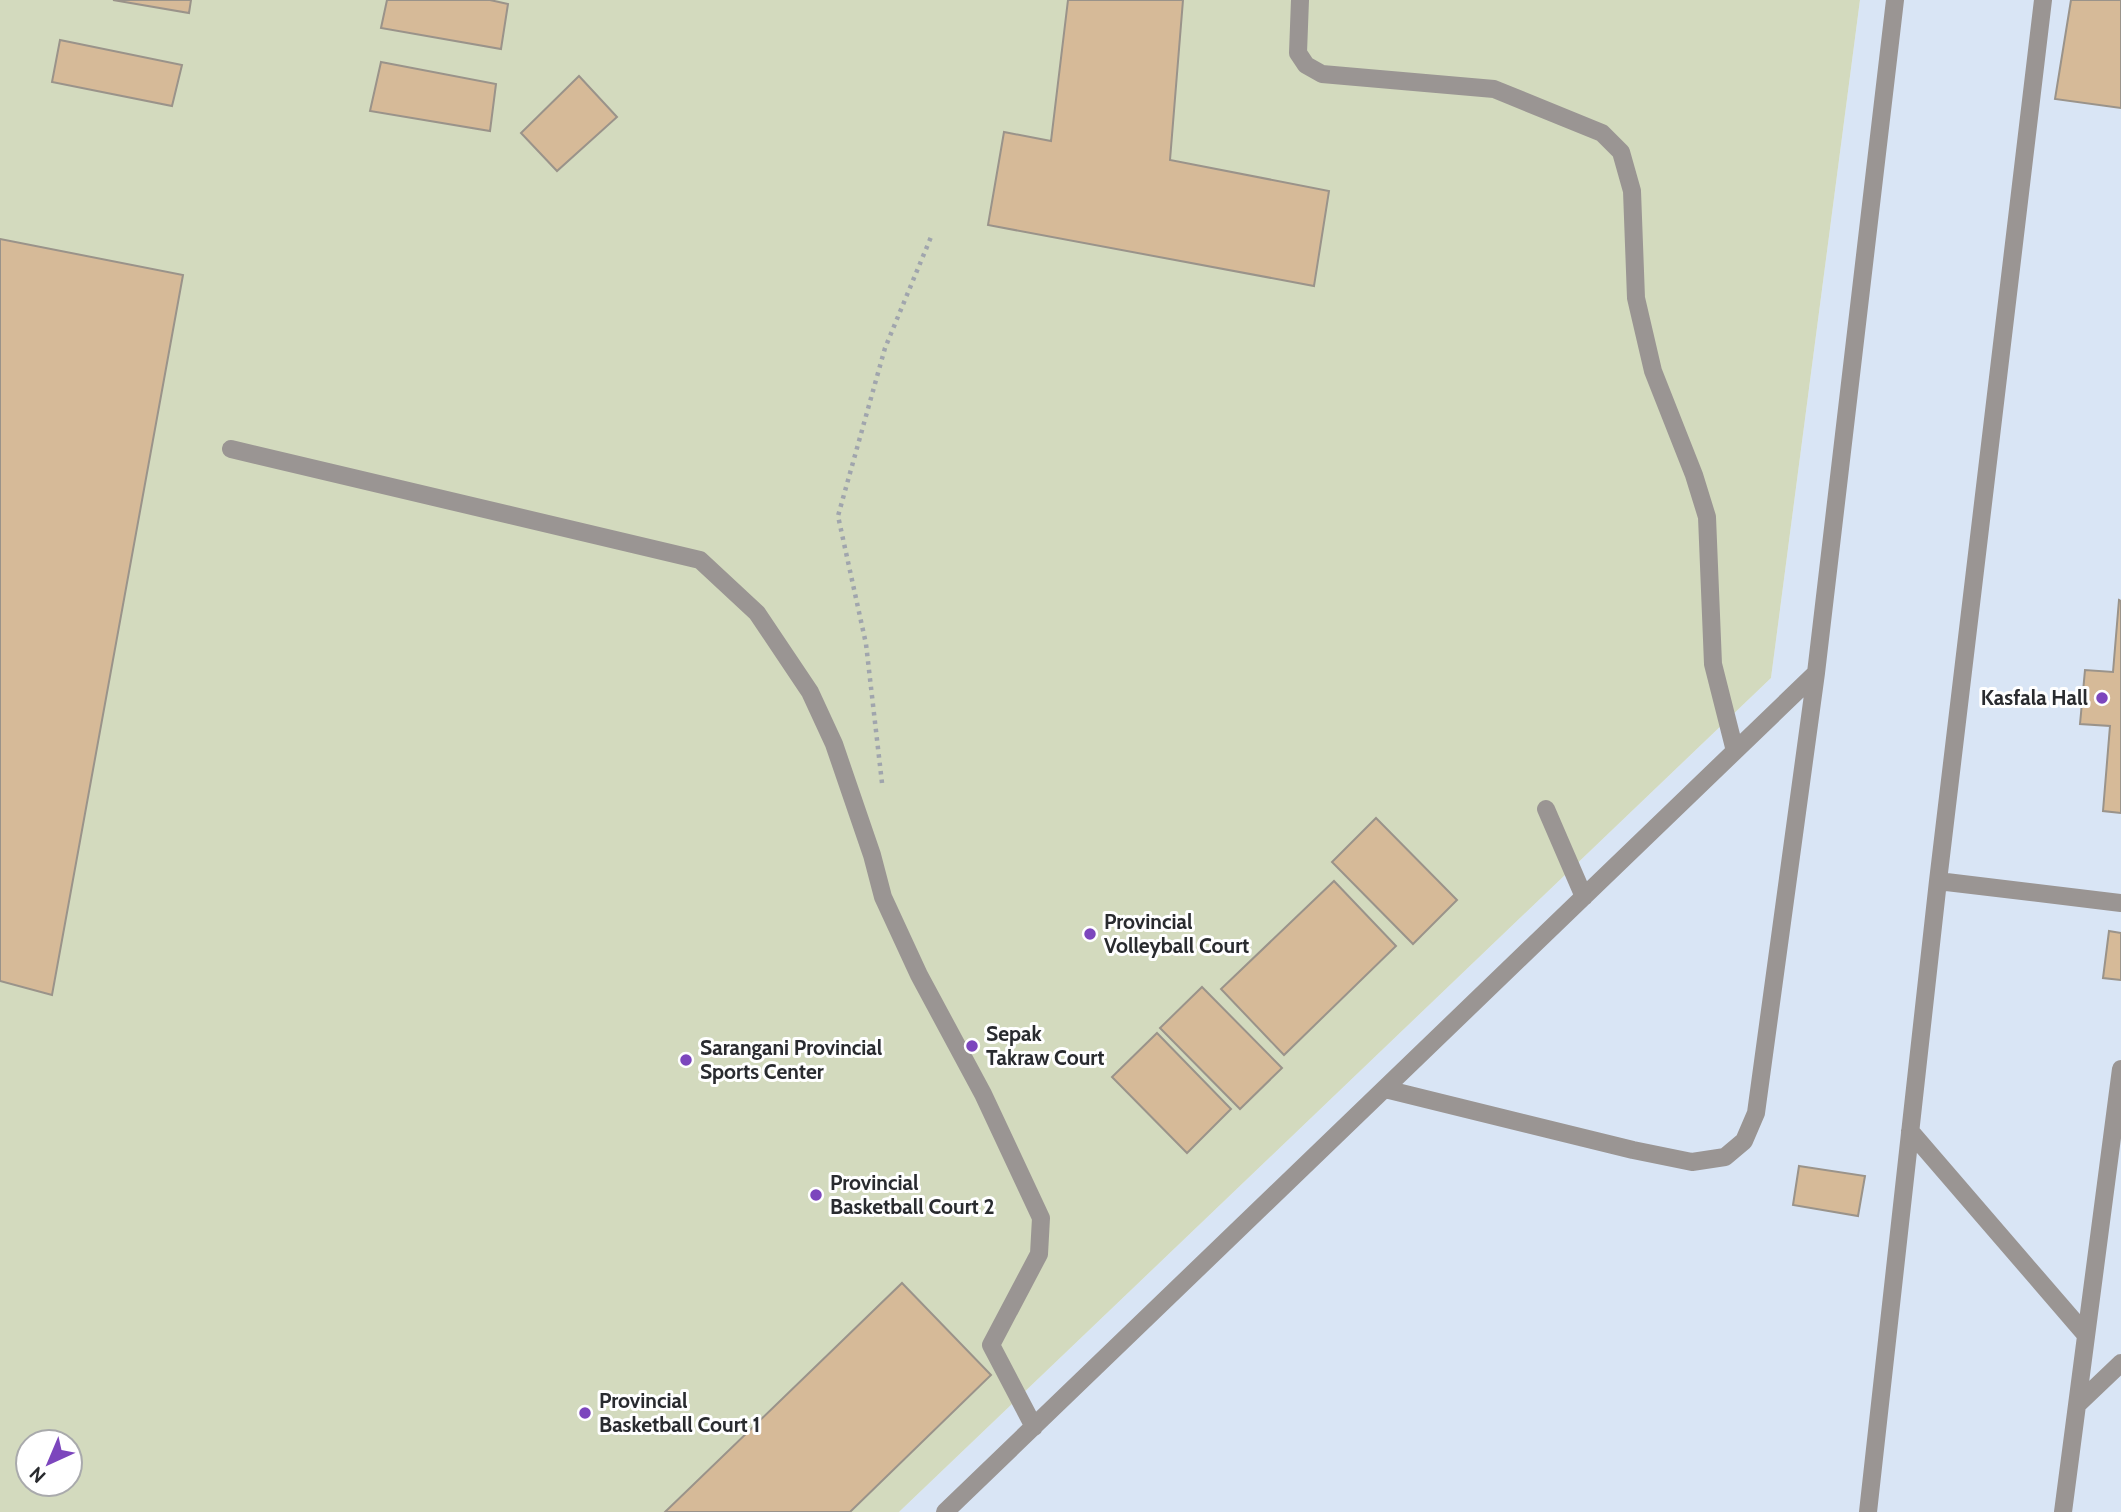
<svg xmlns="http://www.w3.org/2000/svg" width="2121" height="1512" font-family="Cabin,sans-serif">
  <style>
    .built { fill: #d9e5f5 }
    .green { fill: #d3dabe; fill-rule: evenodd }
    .building { fill: #d6ba98; stroke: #9a938a; stroke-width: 2 }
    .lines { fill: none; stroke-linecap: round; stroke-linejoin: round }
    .path { stroke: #a0a5ad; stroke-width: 4.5; stroke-dasharray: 3.5 5; stroke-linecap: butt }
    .service { stroke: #9a9593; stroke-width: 18 }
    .poi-dot { fill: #7c46bd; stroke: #fff; stroke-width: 2.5 }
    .labels { text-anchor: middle; stroke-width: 6; stroke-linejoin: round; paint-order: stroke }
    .poi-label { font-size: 21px; font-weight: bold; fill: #292b2f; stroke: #fff; text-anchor: start }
  </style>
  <rect width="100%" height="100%" fill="#eaf1fb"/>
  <path class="built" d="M 1860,0 L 2121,0 L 2121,1512 L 899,1512 L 1771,678 Z"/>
  <path class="green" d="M 0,0 L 1860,0 L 1771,678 L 899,1512 L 0,1512 ZM 28,1442 L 70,1442 L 70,1484 L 28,1484 Z"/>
  <path class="building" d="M 113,0 L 191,0 L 189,13 Z
    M 387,0 L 490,0 L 508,4 L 501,49 L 381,28 Z
    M 1068,0 L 1183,0 L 1170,160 L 1329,191 L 1314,286 L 988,225 L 1004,132 L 1051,141 Z
    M 2071,0 L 2121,0 L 2121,108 L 2055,99 Z
    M 60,40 L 182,65 L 172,106 L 52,82 Z
    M 381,62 L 496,84 L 490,131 L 370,111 Z
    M 579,76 L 617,117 L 557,171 L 521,133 Z
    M 0,239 L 183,275 L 52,995 L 0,981 Z
    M 2119,600 L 2121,601 L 2121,813 L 2103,811 L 2110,726 L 2080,724 L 2085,670 L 2113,672 Z
    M 1376,818 L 1457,900 L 1413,944 L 1332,862 Z
    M 1334,881 L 1396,946 L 1284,1055 L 1221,989 Z
    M 2109,931 L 2121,933 L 2121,980 L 2103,978 Z
    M 1202,987 L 1282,1068 L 1240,1109 L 1160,1028 Z
    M 1157,1033 L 1231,1109 L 1187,1153 L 1112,1077 Z
    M 1799,1166 L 1865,1176 L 1858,1216 L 1793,1205 Z
    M 902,1283 L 991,1375 L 850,1512 L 665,1512 Z"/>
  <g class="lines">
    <path class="path" d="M 882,783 L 866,644 L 838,516 L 885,348 L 931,237"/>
    <path class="service" d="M 1300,0 L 1298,53 L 1306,65 L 1322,74 L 1494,89 L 1602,133 L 1621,152 L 1632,191 L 1636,298 L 1653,371 L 1694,475 L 1707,517 L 1713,664 L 1735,751
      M 231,449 L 700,560 L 757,613 L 810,692 L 834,744 L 872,855 L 883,897 L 919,975 L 983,1094 L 1041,1218 L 1039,1254 L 991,1345 L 1034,1427
      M 1546,809 L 1584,897
      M 1938,881 L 2121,903
      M 1385,1089 L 1633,1150 L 1692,1162 L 1725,1157 L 1744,1141 L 1756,1113 L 1816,673
      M 1910,1131 L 2086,1335
      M 2077,1405 L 2121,1363
      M 945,1512 L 1816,673 L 1895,0
      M 1868,1512 L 1938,881 L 2043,0
      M 2063,1512 L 2121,1069"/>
  </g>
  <g class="poi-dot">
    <circle cx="2102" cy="698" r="7"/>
    <circle cx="1090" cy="934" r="7"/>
    <circle cx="972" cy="1046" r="7"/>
    <circle cx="686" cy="1060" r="7"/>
    <circle cx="816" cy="1195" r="7"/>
    <circle cx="585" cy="1413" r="7"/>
  </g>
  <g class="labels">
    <g class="poi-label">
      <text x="2088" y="705" text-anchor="end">Kasfala Hall</text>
      <text x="1104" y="929">Provincial<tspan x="1104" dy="24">Volleyball Court</tspan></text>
      <text x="986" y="1041">Sepak<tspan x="986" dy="24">Takraw Court</tspan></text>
      <text x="700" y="1055">Sarangani Provincial<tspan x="700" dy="24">Sports Center</tspan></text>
      <text x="830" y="1190">Provincial<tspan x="830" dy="24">Basketball Court 2</tspan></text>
      <text x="599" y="1408">Provincial<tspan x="599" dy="24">Basketball Court 1</tspan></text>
    </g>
  </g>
  <g transform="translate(49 1463) rotate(224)"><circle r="33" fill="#ffffff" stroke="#a9aaac" stroke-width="2"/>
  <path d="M0-5L12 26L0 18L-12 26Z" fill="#7c46bd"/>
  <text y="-10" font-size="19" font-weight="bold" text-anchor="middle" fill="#292b2f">N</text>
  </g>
</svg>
